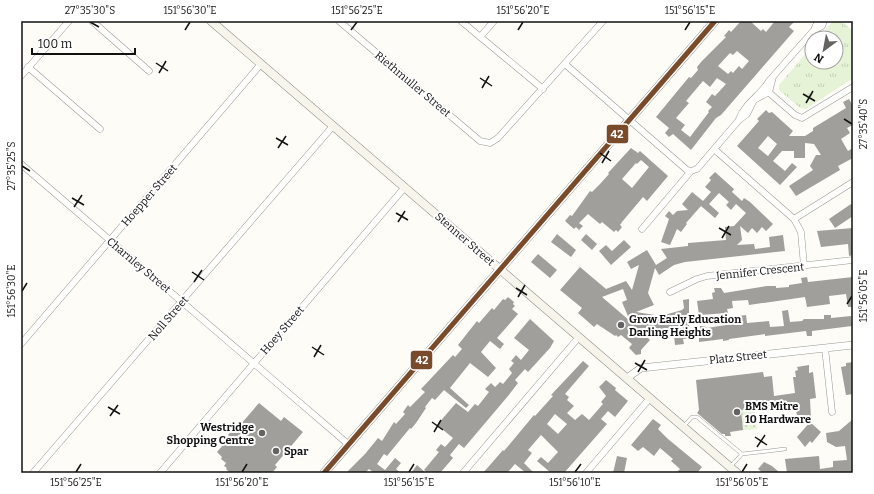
<svg xmlns="http://www.w3.org/2000/svg" width="874" height="494" font-family="Bitter,serif">
  <style>
    .grass { fill: url(#grass-tufts) }
    .garden { fill: url(#garden-dots) }
    .building { fill: #a19f9c; fill-rule: evenodd }
    .lines { fill: none; stroke-linecap: round; stroke-linejoin: round }
    .service-casing { stroke: #979795; stroke-width: 4 }
    .minor-casing { stroke: #979795; stroke-width: 7 }
    .tertiary-casing { stroke: #979795; stroke-width: 8 }
    .secondary-casing { stroke: #8e8d8b; stroke-width: 9 }
    .service { stroke: #fffffe; stroke-width: 3 }
    .minor { stroke: #fffffe; stroke-width: 6 }
    .tertiary { stroke: #fffffe; stroke-width: 7 }
    .secondary { stroke: #f6f4eb; stroke-width: 8 }
    .bus-1-casing { stroke: #fff; stroke-width: 8 }
    .bus-1 { stroke: #7a4b2a; stroke-width: 5 }
    .ticks { fill: none; stroke: #111; stroke-width: 1.5 }
    .poi-dot { fill: #646362; stroke: #fff; stroke-width: 1.5 }
    .labels { text-anchor: middle; stroke-width: 4; stroke-linejoin: round; paint-order: stroke }
    .street-label { font-size: 11px; fill: #111; stroke: #fff }
    .poi-label { font-size: 11px; font-weight: bold; fill: #111; stroke: #fff; text-anchor: start }
    .line-badge { stroke: #fff; stroke-width: 1.5 }
    .badge-label { font-size: 11px; text-anchor: middle; font-weight: bold; fill: #fff }
    .neatline { fill: none; stroke: #111; stroke-width: 1.5 }
    .ticks-label { font-size: 10px; text-anchor: middle; fill: #111 }
  </style>
  <defs>
    <pattern id="grass-tufts" width="24" height="20" patternUnits="userSpaceOnUse"><rect width="24" height="20" fill="#e7f3d7"/><path d="M3 7l-1-3M5 7V3M7 7l1-3M15 17l-1-3M17 17v-4M19 17l1-3" fill="none" stroke="#c5cfb8"/></pattern>
    <pattern id="garden-dots" width="8" height="8" patternUnits="userSpaceOnUse"><rect width="8" height="8" fill="#e7f3d7"/><path d="M2 2h.1M6 6h.1" fill="none" stroke="#c5cfb8" stroke-width="1.8" stroke-linecap="round"/></pattern>
  </defs>
  <rect width="100%" height="100%" fill="#fdfcf7"/>
  <path class="grass" d="M 833,21 L 839,22 L 841,21 L 853,31 L 853,78 L 806,109 L 800,108 L 779,90 L 779,85 L 812,46 L 812,62 L 836,62 L 836,38 L 819,38 Z"/>
  <path class="garden" d="M 755,409 L 757,429 L 743,430 L 741,410 Z"/>
  <path class="building" d="M 741,21 L 750,21 L 761,31 L 763,29 L 766,32 L 775,21 L 795,21 L 789,27 L 794,31 L 721,115 L 716,118 L 691,150 L 673,134 L 669,137 L 665,133 L 669,128 L 656,117 L 689,77 L 691,78 L 698,70 L 697,67 L 702,61 L 726,37 L 724,36 L 729,30 L 731,32 ZM 737,51 L 749,61 L 742,69 L 739,66 L 733,73 L 731,71 L 728,74 L 718,66 L 730,53 L 733,55 ZM 717,78 L 726,84 L 715,96 L 712,94 L 706,102 L 712,107 L 708,111 L 709,112 L 690,137 L 681,130 L 685,125 L 676,118 L 689,103 L 686,101 L 703,81 L 710,87 Z
    M 849,99 L 853,106 L 853,125 L 847,128 L 850,133 L 841,139 L 848,151 L 853,148 L 853,158 L 838,166 L 840,170 L 796,196 L 789,186 L 813,170 L 810,166 L 816,155 L 821,155 L 814,144 L 805,143 L 805,158 L 794,158 L 794,151 L 782,151 L 773,161 L 785,171 L 792,163 L 797,167 L 780,185 L 737,146 L 759,121 L 757,119 L 766,110 L 769,113 L 772,112 L 793,131 L 789,136 L 805,136 L 813,131 L 813,128 L 846,108 L 843,102 ZM 768,136 L 777,144 L 768,156 L 758,148 Z
    M 631,148 L 638,153 L 640,151 L 668,176 L 647,201 L 643,197 L 622,222 L 620,225 L 622,227 L 618,232 L 616,230 L 614,232 L 602,222 L 600,224 L 588,214 L 579,223 L 583,226 L 579,230 L 576,227 L 574,229 L 565,221 L 570,215 L 572,216 L 590,191 L 592,192 L 600,184 L 609,174 L 608,173 ZM 641,160 L 649,167 L 632,188 L 622,179 L 636,163 L 637,164 Z
    M 715,172 L 734,189 L 732,192 L 742,201 L 744,198 L 750,202 L 773,224 L 766,231 L 762,227 L 757,233 L 752,228 L 748,233 L 740,226 L 742,240 L 737,245 L 754,244 L 755,249 L 770,247 L 769,237 L 783,235 L 785,251 L 685,262 L 674,265 L 659,275 L 655,268 L 648,293 L 654,305 L 636,312 L 661,316 L 682,310 L 684,308 L 683,300 L 689,299 L 689,330 L 700,329 L 700,326 L 704,326 L 707,328 L 726,325 L 726,322 L 739,321 L 739,316 L 746,315 L 747,323 L 769,321 L 770,327 L 784,326 L 782,311 L 788,310 L 790,322 L 802,321 L 804,319 L 824,319 L 824,315 L 831,315 L 831,318 L 851,316 L 852,326 L 812,331 L 812,336 L 807,336 L 806,331 L 765,336 L 765,334 L 729,339 L 729,340 L 723,341 L 723,339 L 699,342 L 699,337 L 683,339 L 684,344 L 675,345 L 673,327 L 647,337 L 650,340 L 641,350 L 641,354 L 636,355 L 629,348 L 632,344 L 621,335 L 618,337 L 616,335 L 615,336 L 597,324 L 594,327 L 578,313 L 582,308 L 560,290 L 580,267 L 606,289 L 626,281 L 632,290 L 639,265 L 631,269 L 627,262 L 647,250 L 656,265 L 667,258 L 661,249 L 688,246 L 688,243 L 726,240 L 725,227 L 734,226 L 746,213 L 736,204 L 731,210 L 726,205 L 729,202 L 719,193 L 709,204 L 719,213 L 715,218 L 701,206 L 686,223 L 687,224 L 681,232 L 677,229 L 670,245 L 661,242 L 669,219 L 665,216 L 669,211 L 673,215 L 677,211 L 688,210 L 682,204 L 692,192 L 703,201 L 711,192 L 705,187 L 711,180 L 709,178 ZM 623,289 L 627,300 L 622,302 L 630,321 L 602,297 Z
    M 851,204 L 853,207 L 853,216 L 835,228 L 829,219 Z
    M 853,228 L 853,255 L 849,256 L 848,244 L 821,247 L 817,231 Z
    M 557,234 L 576,250 L 571,257 L 551,242 Z
    M 586,234 L 597,244 L 592,250 L 581,240 Z
    M 624,240 L 631,247 L 611,265 L 599,251 L 606,245 L 612,251 Z
    M 538,254 L 557,270 L 550,278 L 531,262 Z
    M 807,277 L 808,282 L 853,277 L 853,307 L 848,307 L 846,294 L 829,296 L 830,304 L 807,307 L 805,297 L 749,305 L 748,300 L 732,301 L 733,308 L 727,309 L 728,313 L 699,315 L 697,301 L 713,299 L 712,293 L 715,292 L 714,288 L 721,288 L 724,293 L 767,286 L 776,286 L 776,288 L 789,287 L 789,285 L 802,283 L 801,278 Z
    M 508,297 L 514,302 L 513,304 L 515,306 L 512,309 L 518,314 L 497,338 L 504,344 L 500,349 L 490,341 L 481,352 L 496,368 L 488,377 L 470,363 L 450,388 L 469,405 L 466,408 L 444,390 L 435,400 L 432,398 L 425,407 L 426,408 L 416,423 L 411,429 L 410,428 L 387,456 L 384,454 L 377,464 L 385,470 L 395,458 L 401,463 L 396,469 L 401,473 L 374,473 L 369,469 L 365,473 L 346,473 L 365,454 L 378,438 L 382,441 L 394,422 L 396,424 L 405,414 L 403,412 L 408,405 L 410,407 L 425,392 L 421,389 L 453,355 L 455,357 L 462,349 L 458,345 L 477,321 L 479,323 L 492,308 L 494,310 L 503,299 L 505,300 Z
    M 530,319 L 554,341 L 550,348 L 528,372 L 525,369 L 515,380 L 518,383 L 508,396 L 464,448 L 459,444 L 450,455 L 453,458 L 440,473 L 428,473 L 424,470 L 439,452 L 436,450 L 441,444 L 445,447 L 453,438 L 437,425 L 456,403 L 468,412 L 475,404 L 478,406 L 489,392 L 485,389 L 491,383 L 495,387 L 500,382 L 503,384 L 512,373 L 509,369 L 514,363 L 511,361 L 516,355 L 521,360 L 529,350 L 514,338 Z
    M 583,361 L 589,366 L 565,394 L 569,397 L 567,400 L 574,406 L 567,413 L 575,420 L 582,414 L 589,420 L 603,404 L 601,402 L 606,396 L 599,387 L 606,380 L 616,388 L 615,390 L 628,401 L 615,417 L 608,411 L 601,419 L 607,424 L 564,473 L 551,473 L 537,461 L 541,457 L 548,463 L 558,452 L 541,435 L 528,450 L 532,453 L 524,463 L 534,473 L 526,473 L 515,464 L 507,473 L 483,473 L 503,450 L 504,451 L 534,415 L 535,416 L 553,396 L 551,395 ZM 555,414 L 567,424 L 558,434 L 547,424 Z
    M 853,362 L 853,394 L 846,395 L 841,367 L 846,366 L 846,363 Z
    M 809,365 L 809,373 L 813,372 L 816,398 L 810,399 L 811,419 L 804,420 L 803,415 L 797,415 L 794,403 L 741,410 L 743,430 L 730,432 L 731,436 L 725,436 L 725,434 L 722,434 L 697,413 L 699,410 L 696,380 L 763,372 L 764,377 L 772,376 L 774,396 L 795,393 L 793,377 L 796,377 L 795,371 L 798,370 L 797,367 Z
    M 259,403 L 281,421 L 284,417 L 303,432 L 275,465 L 277,467 L 272,473 L 230,473 L 226,469 L 227,468 L 224,466 L 226,463 L 221,459 L 222,457 L 217,452 L 230,437 L 228,435 L 233,429 L 235,431 Z
    M 653,419 L 661,425 L 658,429 L 668,439 L 702,467 L 697,473 L 676,473 L 680,469 L 671,461 L 673,459 L 660,448 L 654,456 L 643,447 L 638,451 L 631,445 Z
    M 853,419 L 853,473 L 787,473 L 785,459 L 819,456 L 820,469 L 833,467 L 833,461 L 847,460 L 845,446 L 836,447 L 827,442 L 826,433 L 839,431 Z
    M 810,422 L 821,432 L 812,443 L 810,441 L 805,447 L 797,437 Z
    M 617,456 L 627,458 L 624,473 L 613,473 Z
    M 764,462 L 772,466 L 780,473 L 763,473 L 758,469 Z
    M 417,465 L 426,473 L 411,473 Z"/>
  <g class="lines">
    <defs>
      <path id="service" d="M 683,427 L 692,417 L 697,417 L 742,454
        M 731,466 L 742,454 L 785,449"/>
      <path id="minor" d="M 92,21 L 149,71
        M 339,21 L 480,141 L 490,143 L 498,138 L 603,21
        M 461,21 L 543,89
        M 814,30 L 818,21
        M 480,37 L 494,21
        M 565,64 L 687,170 L 691,171
        M 28,67 L 100,129
        M 21,76 L 69,21
        M 766,90 L 795,115 L 802,118 L 853,87
        M 739,119 C 745,103 761,95 769,81 L 814,30 L 822,26 L 824,21
        M 714,149 L 794,219 L 801,232 L 804,266
        M 21,164 L 348,444
        M 794,219 L 853,182
        M 642,229 L 691,171 L 697,169 L 739,120 L 747,114 L 754,100 L 769,92 L 773,77
        M 670,292 L 697,279 L 707,276 L 853,260
        M 21,344 L 261,64
        M 825,348 L 832,412
        M 33,473 L 333,126
        M 160,473 L 405,187
        M 463,473 L 579,337
        M 586,473 L 650,398"/>
      <path id="tertiary" d="M 627,378 L 641,368 L 853,345"/>
      <path id="secondary" d="M 211,21 L 737,473
        M 324,473 L 715,21"/>
    </defs>
    <use href="#service" class="service-casing"/>
    <use href="#minor" class="minor-casing"/>
    <use href="#tertiary" class="tertiary-casing"/>
    <use href="#secondary" class="secondary-casing"/>
    <use href="#service" class="service"/>
    <use href="#minor" class="minor"/>
    <use href="#tertiary" class="tertiary"/>
    <use href="#secondary" class="secondary"/>
    <defs>
      <path id="bus-1" d="M 324,473 L 715,21"/>
    </defs>
    <use href="#bus-1" class="bus-1-casing"/>
    <use href="#bus-1" class="bus-1"/>
  </g>
  <path class="ticks" d="M 90,22 L 99,27M 185,30 L 190,22M 351,30 L 357,22M 518,30 L 523,22M 685,30 L 690,22M 156,63 L 168,71M 159,73 L 166,61M 480,78 L 492,86M 482,88 L 489,76M 803,94 L 815,101M 806,103 L 813,91M 844,119 L 852,124M 276,138 L 288,145M 278,148 L 286,136M 600,153 L 611,161M 602,163 L 609,151M 22,166 L 30,171M 72,198 L 84,205M 74,207 L 82,195M 396,213 L 408,220M 398,222 L 405,211M 719,228 L 731,235M 722,238 L 729,226M 192,272 L 204,280M 194,282 L 202,270M 516,288 L 527,295M 22,291 L 27,283M 518,297 L 525,285M 847,304 L 852,296M 312,347 L 324,355M 314,357 L 321,345M 635,363 L 647,370M 638,372 L 645,360M 108,407 L 120,414M 110,416 L 118,405M 432,422 L 443,430M 434,432 L 441,420M 755,437 L 767,445M 757,447 L 765,435M 76,472 L 81,464M 242,472 L 247,464M 409,472 L 414,464M 575,472 L 581,464M 742,472 L 747,464"/>
  <g class="poi-dot">
    <circle cx="621" cy="325" r="4"/>
    <circle cx="737" cy="412" r="4"/>
    <circle cx="262" cy="433" r="4"/>
    <circle cx="276" cy="451" r="4"/>
  </g>
  <g class="labels">
    <g class="street-label">
      <text transform="translate(413 84) rotate(40)" y="4">Riethmuller Street</text>
      <text transform="translate(149 195) rotate(-49)" y="4">Hoepper Street</text>
      <text transform="translate(465 239) rotate(41)" y="4">Stenner Street</text>
      <text transform="translate(139 265) rotate(40)" y="4">Charnley Street</text>
      <text transform="translate(760 271) rotate(-6)" y="4">Jennifer Crescent</text>
      <text transform="translate(168 318) rotate(-49)" y="4">Noll Street</text>
      <text transform="translate(282 330) rotate(-49)" y="4">Hoey Street</text>
      <text transform="translate(738 357) rotate(-6)" y="4">Platz Street</text>
    </g>
    <g class="poi-label">
      <text x="629" y="323">Grow Early Education<tspan x="629" dy="13">Darling Heights</tspan></text>
      <text x="745" y="410">BMS Mitre<tspan x="745" dy="13">10 Hardware</tspan></text>
      <text x="254" y="431" text-anchor="end">Westridge<tspan x="254" dy="13">Shopping Centre</tspan></text>
      <text x="284" y="455">Spar</text>
    </g>
  </g>
  <g class="line-badge">
    <rect x="606" y="124" width="23" height="20" rx="4" fill="#7a4b2a"/>
    <rect x="410" y="350" width="23" height="20" rx="4" fill="#7a4b2a"/>
  </g>
  <g class="badge-label">
    <text x="617" y="138">42</text>
    <text x="422" y="364">42</text>
  </g>
  <rect width="874" height="494" fill="none" stroke="#ffffff" stroke-width="44"/>
  <g transform="translate(824 50) rotate(212)"><circle r="19" fill="#ffffff" stroke="#a0a0a0"/>
  <path d="M0-3L7 15L0 10L-7 15Z" fill="#646362"/>
  <text y="-6" font-size="11" font-weight="bold" text-anchor="middle" fill="#111111">N</text>
  </g>
  <path d="M32 48v6h103v-6" fill="none" stroke="#111111" stroke-width="2"/>
  <text x="38" y="48" font-size="12" fill="#111111" stroke="#ffffff" stroke-width="3" paint-order="stroke">100 m</text>
  <rect x="22" y="22" width="830" height="450" class="neatline"/>
  <g class="ticks-label">
    <text x="90" y="14">27°35'30"S</text>
    <text x="190" y="14">151°56'30"E</text>
    <text x="357" y="14">151°56'25"E</text>
    <text x="523" y="14">151°56'20"E</text>
    <text x="690" y="14">151°56'15"E</text>
    <text transform="translate(863 124) rotate(-90)" y="4">27°35'40"S</text>
    <text transform="translate(11 166) rotate(-90)" y="4">27°35'25"S</text>
    <text transform="translate(11 291) rotate(-90)" y="4">151°56'30"E</text>
    <text transform="translate(863 296) rotate(-90)" y="4">151°56'05"E</text>
    <text x="76" y="486">151°56'25"E</text>
    <text x="242" y="486">151°56'20"E</text>
    <text x="409" y="486">151°56'15"E</text>
    <text x="575" y="486">151°56'10"E</text>
    <text x="742" y="486">151°56'05"E</text>
  </g>
</svg>
